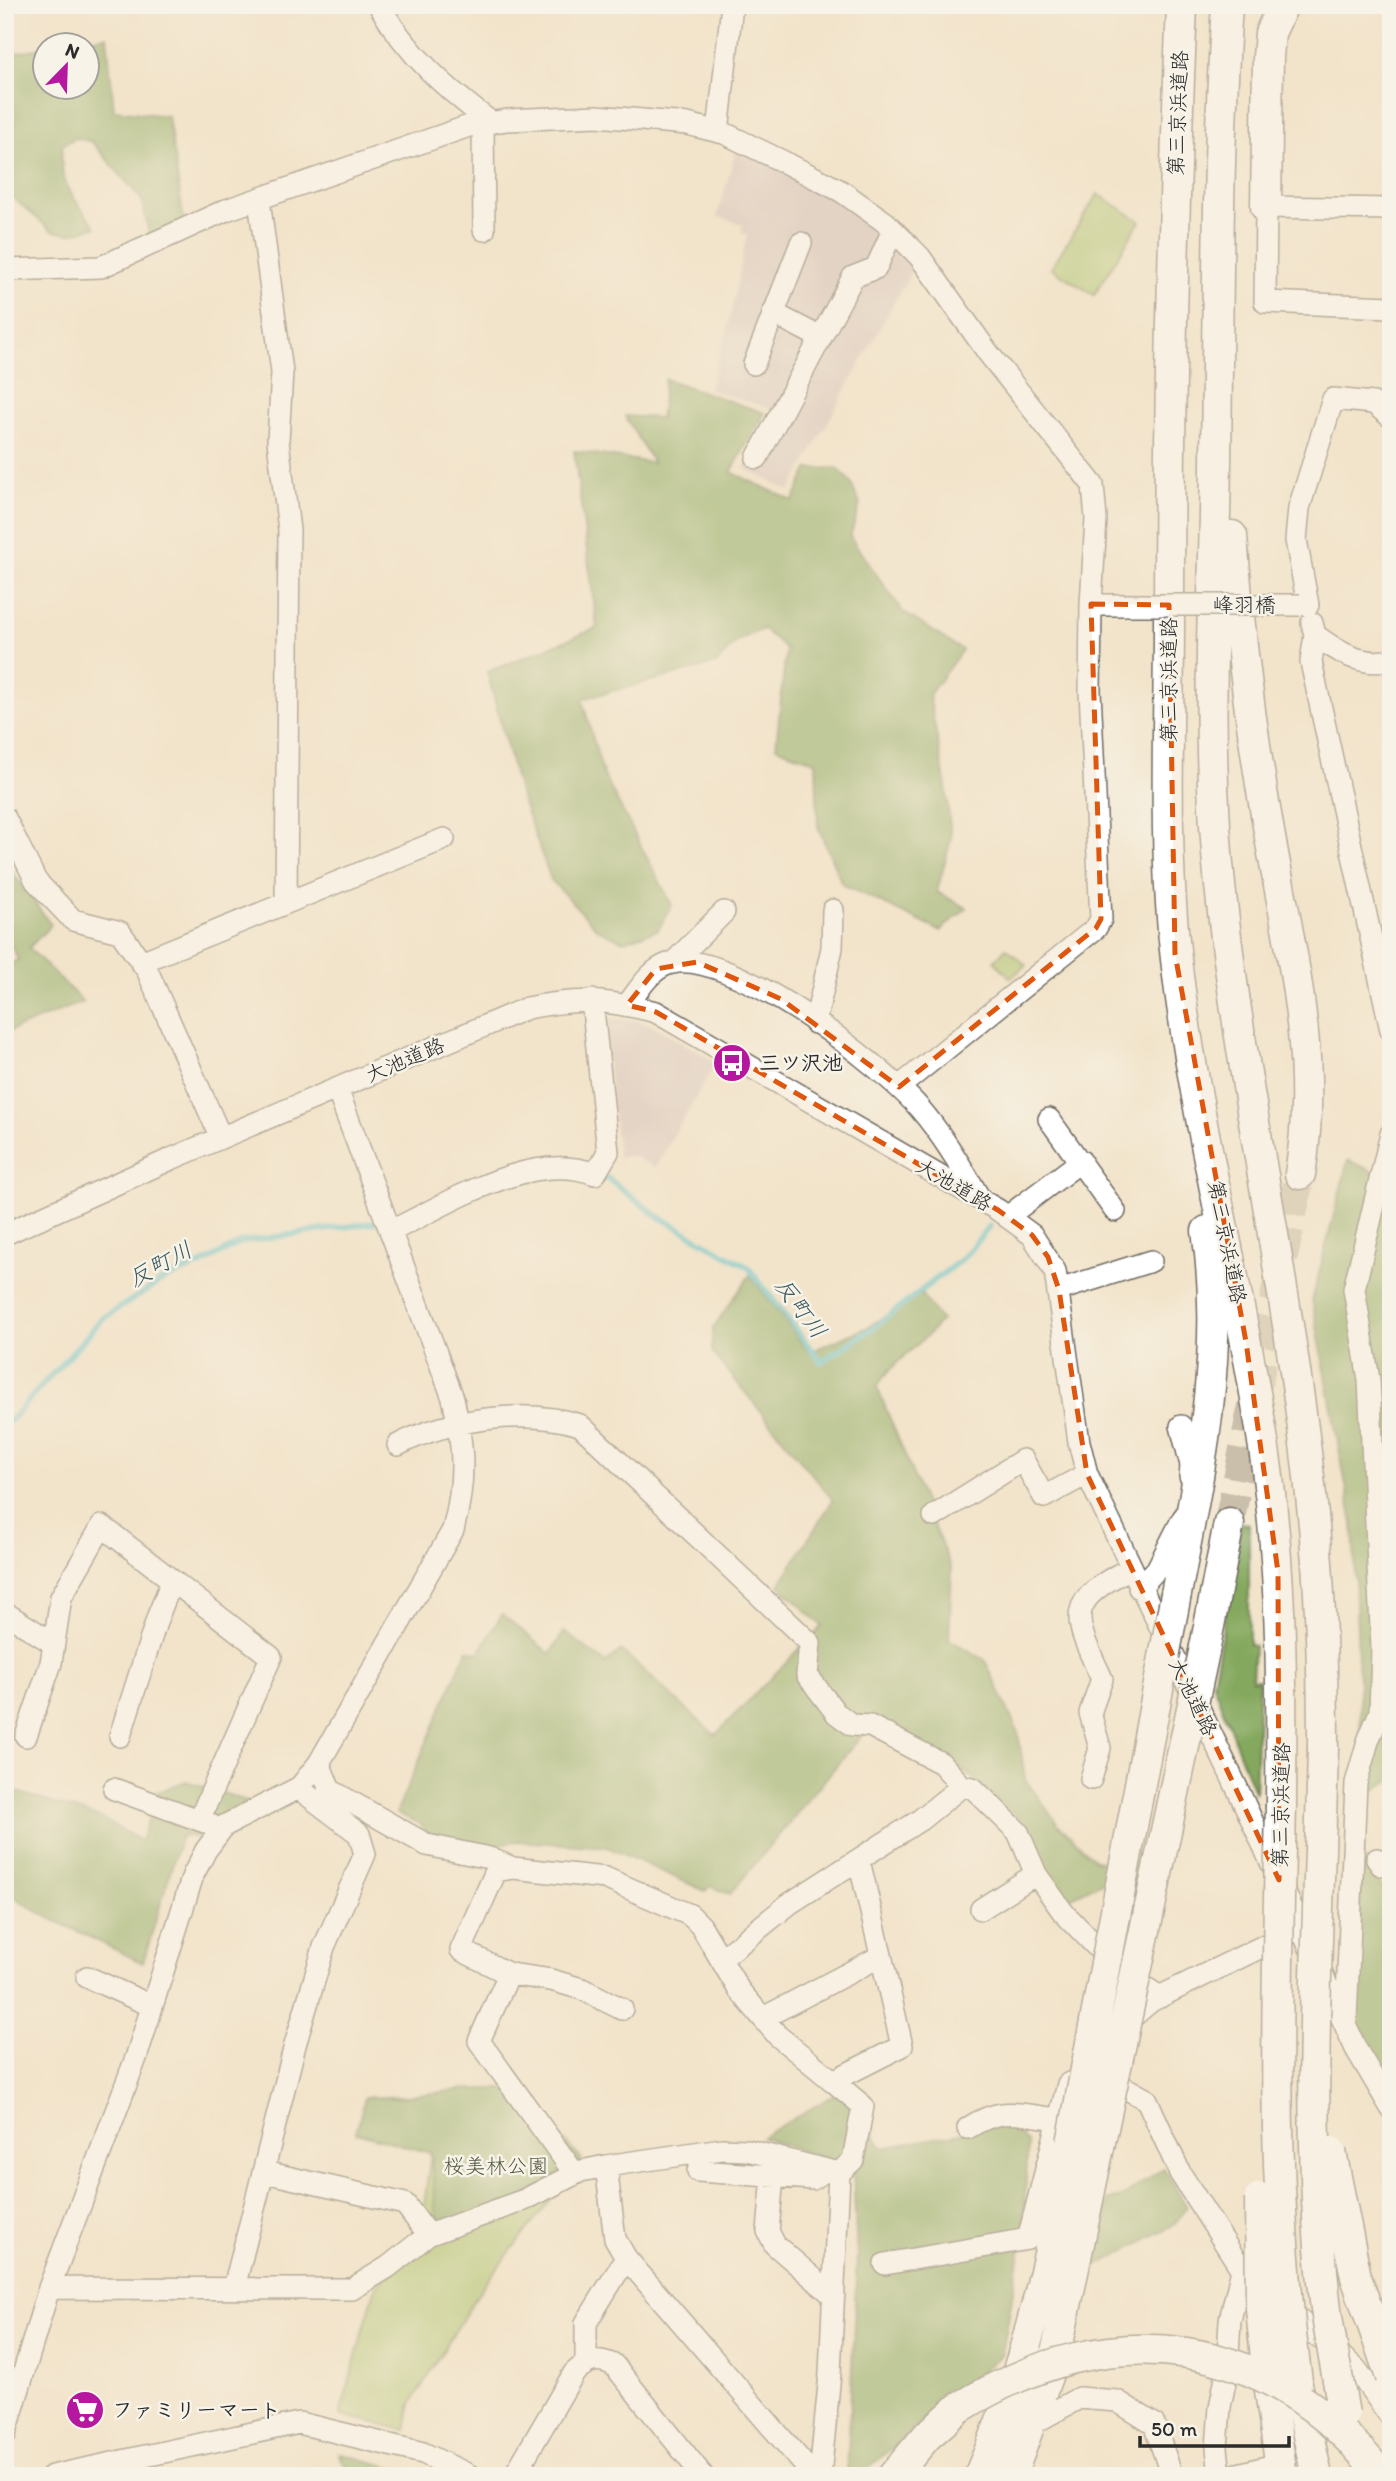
<svg xmlns="http://www.w3.org/2000/svg" width="1396" height="2481" font-family="Itim,'Klee One',sans-serif">
  <style>
    .industrial { fill: #d1bfbd }
    .green { fill: #a5c269; stroke: #68764a; stroke-width: 2 }
    .forest { fill: #84a85d; stroke: #586a44; stroke-width: 2 }
    .lines { fill: none; stroke-linecap: round; stroke-linejoin: round }
    .stream { stroke: #55c1cf; stroke-width: 6 }
    .highway-tunnel { stroke: #cabfaa; stroke-width: 30; stroke-dasharray: 30 15; stroke-linecap: butt }
    .minor-casing { stroke: #716c63; stroke-width: 24 }
    .highway-casing { stroke: #716c63; stroke-width: 33 }
    .minor { stroke: #fff; stroke-width: 21 }
    .highway { stroke: #fff; stroke-width: 30 }
    .minor-bridge-casing { stroke: #716c63; stroke-width: 24; stroke-linecap: butt }
    .highway-bridge-casing { stroke: #716c63; stroke-width: 33; stroke-linecap: butt }
    .minor-bridge { stroke: #fff; stroke-width: 21 }
    .highway-bridge { stroke: #fff; stroke-width: 30 }
    .marked { fill: none; stroke: #df570e; stroke-width: 5; stroke-dasharray: 14 9; stroke-linejoin: round }
    .labels { text-anchor: middle; stroke-width: 5; stroke-linejoin: round; paint-order: stroke }
    .street-label { font-size: 21px; fill: #2b2b2b; stroke: #f7f3e8 }
    .poi-label { font-size: 21px; font-weight: bold; fill: #2b2b2b; stroke: #f7f3e8; text-anchor: start }
    .park-label { font-size: 21px; fill: #50583e; stroke: #f7f3e8 }
    .water-label { font-size: 23px; font-style: italic; fill: #38585c; stroke: #f7f3e8 }
  </style>
  <rect width="100%" height="100%" fill="#f7f3e8"/>
  <filter id="ink" filterUnits="userSpaceOnUse"><feTurbulence type="fractalNoise" baseFrequency=".0143" numOctaves="2"/><feDisplacementMap in="SourceGraphic" scale="14" xChannelSelector="R" yChannelSelector="G"/><feConvolveMatrix kernelMatrix="1 2 1 2 8 2 1 2 1" color-interpolation-filters="sRGB"/></filter>
  <filter id="wash" filterUnits="userSpaceOnUse"><feTurbulence type="fractalNoise" baseFrequency=".00686" numOctaves="4" result="noise"/><feDisplacementMap in="SourceGraphic" scale="28" xChannelSelector="R" yChannelSelector="G"/><feGaussianBlur stdDeviation="1.57" result="paint"/><feColorMatrix in="noise" values="0 0 0 0 0 0 0 0 0 0 0 0 0 0 0 0 0 1.4 0 .05"/><feComposite in="paint" operator="in"/></filter>
  <g filter="url(#wash)">
    <rect width="100%" height="100%" fill="#f2e4ca"/>
    <path class="industrial" d="M 737,147 L 840,196 L 916,263 L 790,491 L 744,468 L 774,410 L 709,389 L 728,327 L 747,234 L 741,233 L 743,225 L 717,216 Z
      M 602,1018 L 636,1020 L 653,1026 L 716,1062 L 655,1168 L 634,1156 L 618,1157 Z"/>
    <path class="green" d="M 1098,194 L 1140,221 L 1094,295 L 1051,268 Z
      M 1006,948 L 1026,965 L 1011,978 L 994,961 Z
      M 514,2089 L 582,2160 L 480,2290 L 411,2404 L 406,2430 L 340,2415 L 376,2285 L 418,2252 L 431,2153 L 356,2132 L 368,2098 Z"/>
    <path class="forest" d="M 107,36 L 114,110 L 168,116 L 184,222 L 149,235 L 142,200 L 92,142 L 76,138 L 63,144 C 56,183 74,198 96,227 L 69,234 L 52,231 L 5,191 L 5,55 L 45,47 L 46,88 L 88,88 L 88,46 L 54,45 Z
      M 665,379 L 765,413 L 731,472 L 793,501 L 808,469 L 837,468 L 850,481 L 860,504 L 850,537 L 903,612 L 962,650 L 929,695 L 946,786 L 951,839 L 937,892 L 967,908 L 940,931 L 842,884 L 818,827 L 816,762 L 776,747 L 786,649 L 763,629 L 737,641 L 716,664 L 582,699 L 603,774 L 672,905 L 658,930 L 623,941 L 597,929 L 551,880 L 518,789 L 487,672 L 597,628 L 574,451 L 653,463 L 625,416 L 660,418 Z
      M 5,862 L 51,925 L 29,948 L 83,1002 L 5,1033 L 5,966 L 18,960 L 5,933 Z
      M 1348,1160 L 1376,1173 L 1377,1198 L 1391,1193 L 1391,1780 L 1363,1797 L 1353,1524 L 1312,1300 Z
      M 750,1275 L 809,1352 L 866,1328 L 921,1294 L 941,1320 C 923,1345 892,1361 877,1387 L 952,1570 L 949,1639 L 985,1660 L 1018,1732 L 1025,1779 L 1057,1823 L 1095,1860 L 1111,1863 L 1106,1880 L 1066,1900 L 1040,1863 L 1025,1823 L 971,1777 L 940,1755 L 866,1730 L 730,1894 L 710,1886 L 705,1891 L 607,1847 L 517,1841 L 486,1846 L 444,1841 L 427,1833 L 420,1824 L 396,1813 L 467,1650 L 479,1653 L 502,1614 L 550,1654 L 564,1632 L 606,1663 L 621,1650 L 715,1735 L 822,1626 L 779,1585 L 833,1500 L 712,1352 L 713,1328 Z
      M 1241,1523 L 1249,1524 L 1249,1645 L 1254,1646 L 1252,1680 L 1259,1679 L 1255,1794 L 1213,1684 Z
      M 186,1781 L 247,1801 L 245,1808 L 205,1837 L 181,1836 L 143,1963 L 40,1913 L 5,1891 L 5,1788 L 101,1818 L 141,1841 L 157,1792 Z
      M 1363,1857 L 1391,1902 L 1391,2072 L 1377,2060 L 1352,2018 Z
      M 466,2089 L 514,2089 L 582,2160 L 511,2205 L 442,2227 L 436,2216 L 431,2153 L 356,2132 L 365,2097 L 394,2098 Z
      M 844,2089 L 883,2148 L 1007,2124 L 1028,2143 L 1023,2236 L 1002,2354 L 859,2476 L 847,2476 L 857,2258 L 853,2169 L 762,2137 Z
      M 1164,2168 L 1187,2207 L 1175,2224 L 1095,2267 L 1108,2199 L 1121,2198 Z
      M 339,2453 L 425,2476 L 350,2476 Z"/>
    <g class="lines">
      <path class="stream" d="M 607,1178 L 656,1215 L 748,1267 L 821,1362 L 876,1326 L 963,1258 L 990,1226
        M 5,1418 L 10,1421 L 103,1318 L 165,1279 L 202,1264 L 241,1242 L 379,1222"/>
    </g>
  </g>
  <g filter="url(#ink)">
    <g class="lines">
      <path class="highway-tunnel" d="M 1229,1523 L 1300,1174"/>
      <defs>
        <path id="minor" d="M 379,5 C 408,55 446,89 492,123
          M 483,124 L 484,230
          M 718,132 L 732,5
          M 259,200 L 282,372 L 278,441 L 289,530 L 286,902
          M 1391,209 L 1266,207 L 1265,302 L 1391,307
          M 5,270 L 101,267 L 226,210 L 469,126 L 507,120 L 597,116 L 687,124 L 724,133 L 786,163 L 841,191 L 885,222 L 920,257 L 989,354 L 1093,485 L 1096,519 L 1091,604 L 1103,605
          M 773,313 L 821,338
          M 754,364 L 801,243
          M 757,458 L 853,277 L 876,268 L 893,230
          M 1308,605 L 1296,540 L 1299,508 L 1333,399 L 1373,403 L 1391,417
          M 1312,623 L 1315,635 C 1338,652 1361,667 1391,660
          M 1315,635 L 1311,662 L 1391,1030
          M 5,818 L 36,881 L 73,920 L 120,932 L 147,970 L 221,1138
          M 141,962 L 444,839
          M 673,963 L 724,912
          M 627,1005 C 639,990 650,970 668,964 C 726,944 884,1066 921,1110 C 944,1137 963,1169 980,1199
          M 815,1023 L 832,948 L 833,910
          M 899,1087 L 1096,928 L 1101,919 L 1090,691 L 1091,604
          M 1049,1119 L 1115,1211
          M 1007,1217 L 1081,1161
          M 391,1231 C 448,1204 531,1149 595,1174 L 608,1152 L 592,1000
          M 5,1234 L 171,1159 L 527,1008 C 579,998 604,999 656,1012 L 998,1210 L 1032,1235 L 1055,1271 L 1079,1442 L 1087,1474 L 1239,1792 L 1356,2049 L 1391,2108
          M 1059,1290 L 1151,1261
          M 1181,1426 L 1191,1465 L 1190,1476
          M 398,1445 C 448,1419 525,1408 580,1425 L 810,1643 L 807,1675 L 836,1713 L 852,1725 L 870,1726 L 941,1763 L 962,1786
          M 934,1516 L 1023,1460 L 1044,1497 L 1087,1474
          M 1139,1588 L 1157,1569 L 1183,1518
          M 5,1613 L 53,1643
          M 26,1736 L 51,1663 L 61,1597 L 102,1526 L 271,1657 L 200,1818
          M 120,1736 L 158,1616 L 172,1581
          M 319,1763 L 330,1790 L 427,1845 L 489,1858 L 513,1868
          M 1091,1779 L 1100,1748 L 1090,1713 L 1102,1679 C 1074,1618 1063,1603 1129,1569
          M 114,1789 L 210,1824
          M 1377,1859 L 1381,1865 L 1391,1860
          M 981,1909 L 1036,1874
          M 721,1959 L 789,1904 L 920,1820 L 962,1786 L 973,1788 L 1018,1832 L 1036,1874 L 1063,1912 L 1120,1971 L 1160,1997
          M 509,1974 L 479,2041 L 575,2174
          M 87,1977 L 152,2006
          M 622,2009 L 582,1989 L 551,1980 L 509,1974 L 461,1950 L 496,1871 L 513,1868 L 605,1878 L 690,1915 L 701,1926 L 739,1990 L 778,2036 L 833,2081 L 902,2046 L 859,1860
          M 763,2018 L 881,1956
          M 1346,2020 L 1356,1783 L 1368,1741 L 1380,1712 L 1382,1648 L 1369,1380 L 1354,1289 L 1391,1134
          M 1123,2025 L 1151,2001 L 1290,1933
          M 833,2081 L 863,2106 L 853,2160 L 839,2173
          M 968,2128 C 1002,2106 1018,2114 1057,2119
          M 606,2166 L 615,2239 L 626,2258 L 814,2476
          M 698,2171 L 813,2179 L 826,2170
          M 265,2172 L 405,2204 L 428,2235 L 524,2200 L 581,2171 L 606,2166 L 722,2149 L 747,2150 L 839,2173 L 830,2374 L 820,2476
          M 773,2177 L 768,2231 L 775,2245 L 834,2296
          M 885,2264 L 1028,2239 L 1068,2084 L 1081,2077 L 1100,2074 L 1147,2100 L 1180,2173 L 1242,2270 L 1230,2320 L 1227,2372 L 1220,2407 L 1217,2448 L 1220,2476
          M 49,2288 L 352,2289 L 388,2267 L 428,2235
          M 234,2288 L 295,2045 L 324,1947 L 365,1854 L 359,1834 L 298,1788
          M 1283,2306 L 1356,2369 L 1391,2417
          M 586,2361 L 586,2323 L 626,2258
          M 1032,2424 L 1079,2398 L 1117,2401 L 1154,2424 L 1172,2476
          M 5,2435 L 49,2288 L 136,2058 L 193,1875 L 206,1850 L 224,1826 L 300,1787 L 319,1763 L 453,1530 C 466,1480 464,1448 453,1398 L 337,1089
          M 52,2476 L 299,2423 L 423,2453 L 471,2476
          M 514,2476 L 574,2373 C 588,2360 596,2357 614,2365 L 703,2476
          M 1230,2476 L 1279,2464"/>
        <path id="highway" d="M 1182,5 C 1173,211 1169,417 1169,623 C 1169,734 1163,848 1176,959 C 1196,1133 1245,1303 1268,1477 C 1282,1586 1282,1694 1281,1804
          M 1227,5 C 1217,157 1218,310 1216,463 C 1214,603 1205,745 1220,885 C 1243,1103 1296,1318 1315,1537 C 1321,1608 1323,1678 1323,1748
          M 1266,207 L 1268,57 L 1270,33 L 1283,5
          M 1232,536 C 1239,634 1251,730 1268,826 C 1288,941 1320,1057 1300,1174
          M 1176,1594 C 1199,1474 1226,1353 1207,1231
          M 1205,1647 L 1229,1523
          M 1267,2369 L 1282,2476
          M 1297,2384 L 1317,2476
          M 893,2476 L 927,2436 L 959,2408
          M 979,2476 C 1026,2368 1050,2258 1072,2143
          M 1011,2476 L 1057,2349 L 1099,2147"/>
      </defs>
      <use href="#minor" class="minor-casing"/>
      <use href="#highway" class="highway-casing"/>
      <use href="#minor" class="minor"/>
      <use href="#highway" class="highway"/>
      <defs>
        <path id="minor-bridge" d="M 1103,605 L 1300,605"/>
        <path id="highway-bridge" d="M 1323,1748 C 1319,1934 1304,2124 1326,2309 C 1331,2344 1338,2379 1344,2414
          M 1281,1804 C 1277,1997 1270,2190 1297,2381
          M 1072,2143 L 1176,1594
          M 1099,2147 L 1205,1647
          M 1331,2152 L 1356,2277 L 1391,2377
          M 1260,2198 L 1261,2308 L 1267,2369
          M 959,2408 C 1113,2313 1268,2333 1382,2476"/>
      </defs>
      <use href="#minor-bridge" class="minor-bridge-casing"/>
      <use href="#highway-bridge" class="highway-bridge-casing"/>
      <use href="#minor-bridge" class="minor-bridge"/>
      <use href="#highway-bridge" class="highway-bridge"/>
    </g>
  </g>
  <path d="M0 0H1396V2481H0ZM 1091,604 L 1169,605 L 1175,954 L 1246,1342 L 1278,1572 L 1279,1880 L 1087,1474 L 1059,1290 L 1048,1257 L 1032,1235 L 998,1210 L 656,1012 L 627,1005 L 656,969 L 697,962 L 781,999 L 899,1087 L 1096,928 L 1101,919 Z" fill="#f2e4ca" fill-opacity=".55" fill-rule="evenodd"/>
  <path class="marked" d="M 1091,604 L 1169,605 L 1175,954 L 1246,1342 L 1278,1572 L 1279,1880 L 1087,1474 L 1059,1290 L 1048,1257 L 1032,1235 L 998,1210 L 656,1012 L 627,1005 L 656,969 L 697,962 L 781,999 L 899,1087 L 1096,928 L 1101,919 Z"/>
  <defs>
    <symbol id="bus-disc" viewBox="-11 -11 22 22"><circle r="9.5" fill="#b5179e" stroke="#f7f3e8"/><path d="M-5-6H5V4H4V6H2V4H-2V6H-4V4H-5ZM-3.5-4V0h7V-4ZM-3.5 1.2v1.5H-2V1.2ZM2 1.2v1.5H3.5V1.2Z" fill="#fff"/></symbol>
    <symbol id="supermarket-disc" viewBox="-11 -11 22 22"><circle r="9.5" fill="#b5179e" stroke="#f7f3e8"/><path d="M-6-5.5h2.5l.6 2H6L4.5 2H-2.5L-4.4-4H-6ZM-1.5 3.2a1.3 1.3 0 1 0 .1 0ZM3 3.2a1.3 1.3 0 1 0 .1 0Z" fill="#fff"/></symbol>
  </defs>
  <g fill-rule="evenodd">
    <use href="#bus-disc" x="710" y="1041" width="44" height="44"/>
    <use href="#supermarket-disc" x="63" y="2388" width="44" height="44"/>
  </g>
  <g class="labels">
    <g class="street-label">
      <text transform="translate(1178 113) rotate(-88)" y="7">第三京浜道路</text>
      <text x="1244" y="612">峰羽橋</text>
      <text transform="translate(1169 680) rotate(-90)" y="7">第三京浜道路</text>
      <text transform="translate(405 1060) rotate(-23)" y="7">大池道路</text>
      <text transform="translate(954 1185) rotate(30)" y="7">大池道路</text>
      <text transform="translate(1227 1242) rotate(79)" y="7">第三京浜道路</text>
      <text transform="translate(1193 1697) rotate(64)" y="7">大池道路</text>
      <text transform="translate(1281 1805) rotate(-89)" y="7">第三京浜道路</text>
    </g>
    <g class="poi-label">
      <text x="759" y="1070">三ツ沢池</text>
      <text x="112" y="2417">ファミリーマート</text>
    </g>
    <g class="park-label">
      <text x="496" y="2173">桜美林公園</text>
    </g>
    <g class="water-label">
      <text transform="translate(160 1264) rotate(-29)" y="8">反町川</text>
      <text transform="translate(801 1308) rotate(53)" y="8">反町川</text>
    </g>
  </g>
  <rect width="1396" height="2481" fill="none" stroke="#f7f3e8" stroke-width="28"/>
  <g transform="translate(66 66) rotate(23)"><circle r="33" fill="#f7f3e8" stroke="#a5a39c" stroke-width="2"/>
  <path d="M0-5L12 26L0 18L-12 26Z" fill="#b5179e"/>
  <text y="-10" font-size="19" font-weight="bold" text-anchor="middle" fill="#2b2b2b">N</text>
  </g>
  <path d="M1140 2436v10h149v-10" fill="none" stroke="#2b2b2b" stroke-width="3.5"/>
  <text x="1151" y="2436" font-size="21" fill="#2b2b2b" stroke="#f7f3e8" stroke-width="5" paint-order="stroke">50 m</text>
</svg>
